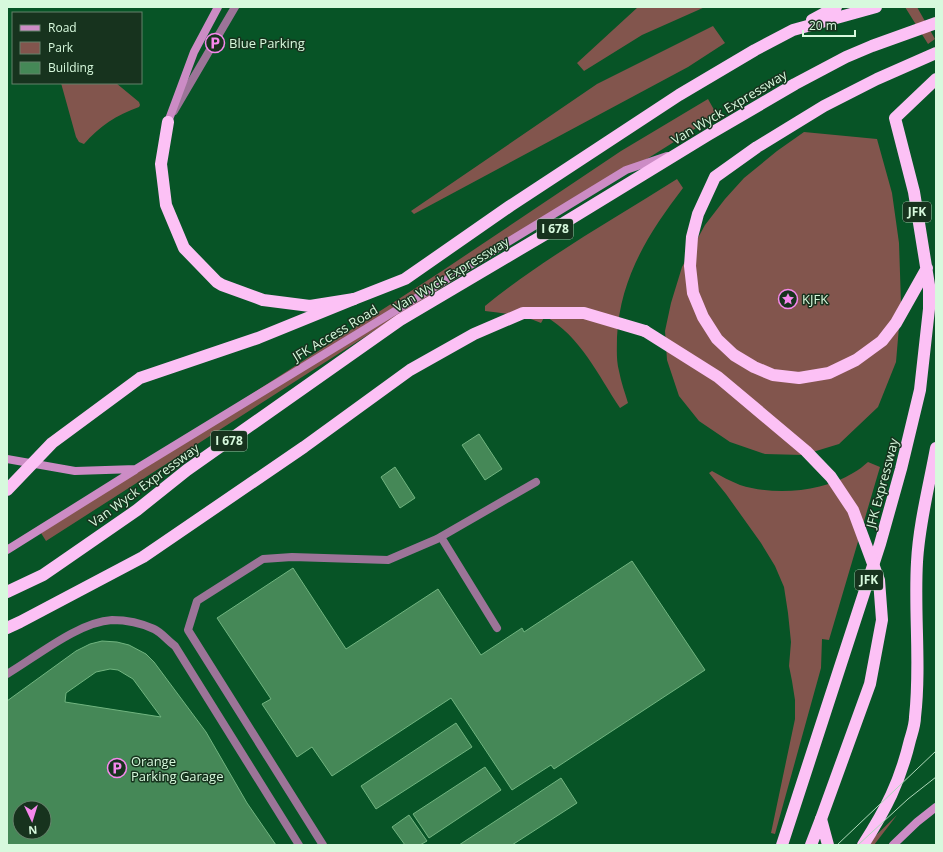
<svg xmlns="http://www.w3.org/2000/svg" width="943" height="852" font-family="'Open Sans',sans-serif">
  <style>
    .green { fill: #82554d }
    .building { fill: #458857; stroke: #71b580; fill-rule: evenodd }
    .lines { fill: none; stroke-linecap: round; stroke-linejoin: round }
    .lane { stroke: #9c7498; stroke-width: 8 }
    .street { stroke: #9c7498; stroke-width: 8 }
    .secondary { stroke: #cc8cc5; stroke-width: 8 }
    .highway { stroke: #fcc1f5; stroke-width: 12 }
    .tram { stroke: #aed8b9; stroke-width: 1 }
    .highway-bridge { stroke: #fcc1f5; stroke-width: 12 }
    .labels { text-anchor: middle; stroke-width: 3; stroke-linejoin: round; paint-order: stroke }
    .shield { fill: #17331e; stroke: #9dbea4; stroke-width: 1 }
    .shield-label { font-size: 12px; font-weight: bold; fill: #d7f9dd }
    .poi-label { font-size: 13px; fill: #d7f9dd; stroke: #17331e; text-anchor: start }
    .street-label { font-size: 13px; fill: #d7f9dd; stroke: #17331e }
  </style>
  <rect width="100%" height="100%" fill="#075426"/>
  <path class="green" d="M 638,7 L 705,7 L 642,35 L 584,71 L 577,63 Z
    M 905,7 L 917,7 L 935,39 L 928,44 Z
    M 713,26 L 725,43 L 688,67 L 414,214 L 411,211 L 597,84 Z
    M 61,83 L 116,83 L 139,102 L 140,105 L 139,107 C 116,115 100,126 84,144 L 79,142 L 76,137 Z
    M 708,99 L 717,115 L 449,283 L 46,541 L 41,533 L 207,423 L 442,271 L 621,151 Z
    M 804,132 L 877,139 L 892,193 L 899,243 L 901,303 L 896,362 L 878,407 L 839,444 L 803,455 L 765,454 L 730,442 L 699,421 L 679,396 L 667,360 L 665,331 L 671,303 L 682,267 L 705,225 L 725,199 L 744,178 L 777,151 Z
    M 677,179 L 683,188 C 648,234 620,278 617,337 C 617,348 616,360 619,371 C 621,382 625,393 628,403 L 620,408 C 598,375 581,337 545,316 L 541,323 C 523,315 504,313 485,311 L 485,306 C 544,258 612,220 677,179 Z
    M 868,462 L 880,467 L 829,640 L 822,639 L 821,668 L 775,834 L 771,833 L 795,719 L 795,700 L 792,681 L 789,666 L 791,642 L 788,613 L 784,587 L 775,566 L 761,543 L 726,494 L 709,473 L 712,471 C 721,476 730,481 740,485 C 775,496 822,492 853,473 C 859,470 863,466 868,462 Z
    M 897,815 L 874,845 L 866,845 Z"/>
  <path class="building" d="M 479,434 L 502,469 L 485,480 L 462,445 Z
    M 395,467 L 415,498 L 400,508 L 381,477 Z
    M 632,561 L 705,670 L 554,769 L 551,765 L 512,790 L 451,698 L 332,776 L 312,747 L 297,757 L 262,704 L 271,699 L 217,618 L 293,568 L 346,649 L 438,589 L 481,655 L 522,628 L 524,632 Z
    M 102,641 L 117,642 L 129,645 L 146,654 L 154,662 L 206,732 L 247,803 L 276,845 L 7,845 L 7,701 L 76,651 L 90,644 ZM 110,669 L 118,670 L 133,679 L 161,717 L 65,702 L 66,693 L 96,672 ZM 20,808 L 44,808 L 44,832 L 20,832 Z
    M 456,723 L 472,747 L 376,809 L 361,786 Z
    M 485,767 L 501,790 L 429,838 L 413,814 Z
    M 561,778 L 577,803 L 512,845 L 459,845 Z
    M 409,815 L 427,841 L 420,845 L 405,845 L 392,827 Z"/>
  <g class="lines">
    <path class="lane" d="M 441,537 L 497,628
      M 323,845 L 188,630 L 197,601 L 263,559 L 292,557 L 388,560 L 437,539 L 536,482"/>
    <path class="street" d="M 174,111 L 235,7
      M 7,674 C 36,657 78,622 112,620 C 125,620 141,623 154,629 C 161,632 168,641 175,646 L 299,845"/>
    <path class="secondary" d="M 168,122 L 194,52 L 218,7
      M 7,459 L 75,471 L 136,469 L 626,170 L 667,156
      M 7,550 L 135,470
      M 893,845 L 917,822 L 936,807"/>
    <path class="highway" d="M 812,20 L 836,7
      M 168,122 L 161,164 L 166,205 L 184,248 L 217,282 L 222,285 L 263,300 L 310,306 L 354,299 L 405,279 L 510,206 L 679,95 L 755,50 L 793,30 L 876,7
      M 927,268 L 896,323 L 882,341 L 856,360 L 829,373 L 799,378 L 773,375 L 754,367 L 734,355 L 717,339 L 703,317 L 693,293 L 690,266 L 692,237 L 698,214 L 715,177 L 757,147 L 824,106 L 877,79 L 936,53
      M 7,592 L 43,575 L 59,564 L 137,510 L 187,470 L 400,320 L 549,232 L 708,135 L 795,84 L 846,57 L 872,46 L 936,23
      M 7,628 L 20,622 L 143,557 L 304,447 L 410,370 L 474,334 L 523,313 L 584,313 L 645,331
      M 821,819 L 828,845
      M 782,845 L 880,544 L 901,469 L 920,390 L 929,309 L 929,285 L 914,192 L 895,118 L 936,79
      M 811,845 L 821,819
      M 863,845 C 886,809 900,782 910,740 C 912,733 915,725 915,717 C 921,665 914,613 917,562 C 919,524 929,486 936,448"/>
    <path class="tram" d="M 837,845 L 936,751
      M 858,845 L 908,799 L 936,777"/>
    <path class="highway-bridge" d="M 645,331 L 718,377 L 806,451 L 831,477 L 853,510 L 879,580 L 882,620 L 870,684 L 821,819
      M 7,490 L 52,443 L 140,378 L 258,338 L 354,299"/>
  </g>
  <defs>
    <symbol id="parking-ring" viewBox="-11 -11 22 22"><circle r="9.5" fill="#17331e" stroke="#f688ed" stroke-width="1.5"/><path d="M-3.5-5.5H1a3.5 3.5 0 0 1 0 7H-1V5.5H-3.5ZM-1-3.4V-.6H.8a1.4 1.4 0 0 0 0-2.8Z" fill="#f688ed"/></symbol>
    <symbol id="sight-ring" viewBox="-11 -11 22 22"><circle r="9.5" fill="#17331e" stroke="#f688ed" stroke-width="1.5"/><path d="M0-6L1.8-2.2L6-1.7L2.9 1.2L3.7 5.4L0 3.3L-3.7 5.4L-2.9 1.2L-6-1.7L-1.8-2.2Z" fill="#f688ed"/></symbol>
  </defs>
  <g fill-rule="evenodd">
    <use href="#parking-ring" x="204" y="32" width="22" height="22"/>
    <use href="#sight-ring" x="777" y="288" width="22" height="22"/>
    <use href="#parking-ring" x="106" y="757" width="22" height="22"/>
  </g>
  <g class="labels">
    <g class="shield">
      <rect x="903" y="202" width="28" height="20" rx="3"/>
      <rect x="537" y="219" width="36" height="20" rx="3"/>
      <rect x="211" y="431" width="36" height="20" rx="3"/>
      <rect x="855" y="570" width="28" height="20" rx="3"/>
    </g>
    <g class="shield-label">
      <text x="917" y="216">JFK</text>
      <text x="555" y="233">I 678</text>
      <text x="229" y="445">I 678</text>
      <text x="869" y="584">JFK</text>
    </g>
    <g class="poi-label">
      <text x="229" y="48">Blue Parking</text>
      <text x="802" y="304">KJFK</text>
      <text x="131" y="766">Orange<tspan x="131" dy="15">Parking Garage</tspan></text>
    </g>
    <g class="street-label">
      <text transform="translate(729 107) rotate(-31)" y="5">Van Wyck Expressway</text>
      <text transform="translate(451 274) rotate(-31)" y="5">Van Wyck Expressway</text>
      <text transform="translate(335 333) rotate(-31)" y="5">JFK Access Road</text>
      <text transform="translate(882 483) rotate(-75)" y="5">JFK Expressway</text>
      <text transform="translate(144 485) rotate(-36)" y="5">Van Wyck Expressway</text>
    </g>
  </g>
  <rect width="943" height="852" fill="none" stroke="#d7f9dd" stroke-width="16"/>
  <rect x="12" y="12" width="130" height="72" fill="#17331e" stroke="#64826a"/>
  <rect x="20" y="25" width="20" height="6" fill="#cc8cc5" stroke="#64826a"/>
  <text x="48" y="32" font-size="12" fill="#d7f9dd">Road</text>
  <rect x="20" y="42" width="20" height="12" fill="#82554d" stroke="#64826a"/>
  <text x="48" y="52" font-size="12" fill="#d7f9dd">Park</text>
  <rect x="20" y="62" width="20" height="12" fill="#458857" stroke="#64826a"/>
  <text x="48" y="72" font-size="12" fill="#d7f9dd">Building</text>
  <g transform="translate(32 820) rotate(176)"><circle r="19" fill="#17331e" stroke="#64826a"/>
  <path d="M0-3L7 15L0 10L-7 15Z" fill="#f688ed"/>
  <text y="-6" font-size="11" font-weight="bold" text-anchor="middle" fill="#d7f9dd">N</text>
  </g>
  <path d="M803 30v6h52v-6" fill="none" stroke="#d7f9dd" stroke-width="2"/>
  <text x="809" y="30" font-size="12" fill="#d7f9dd" stroke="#17331e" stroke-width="3" paint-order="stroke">20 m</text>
</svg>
